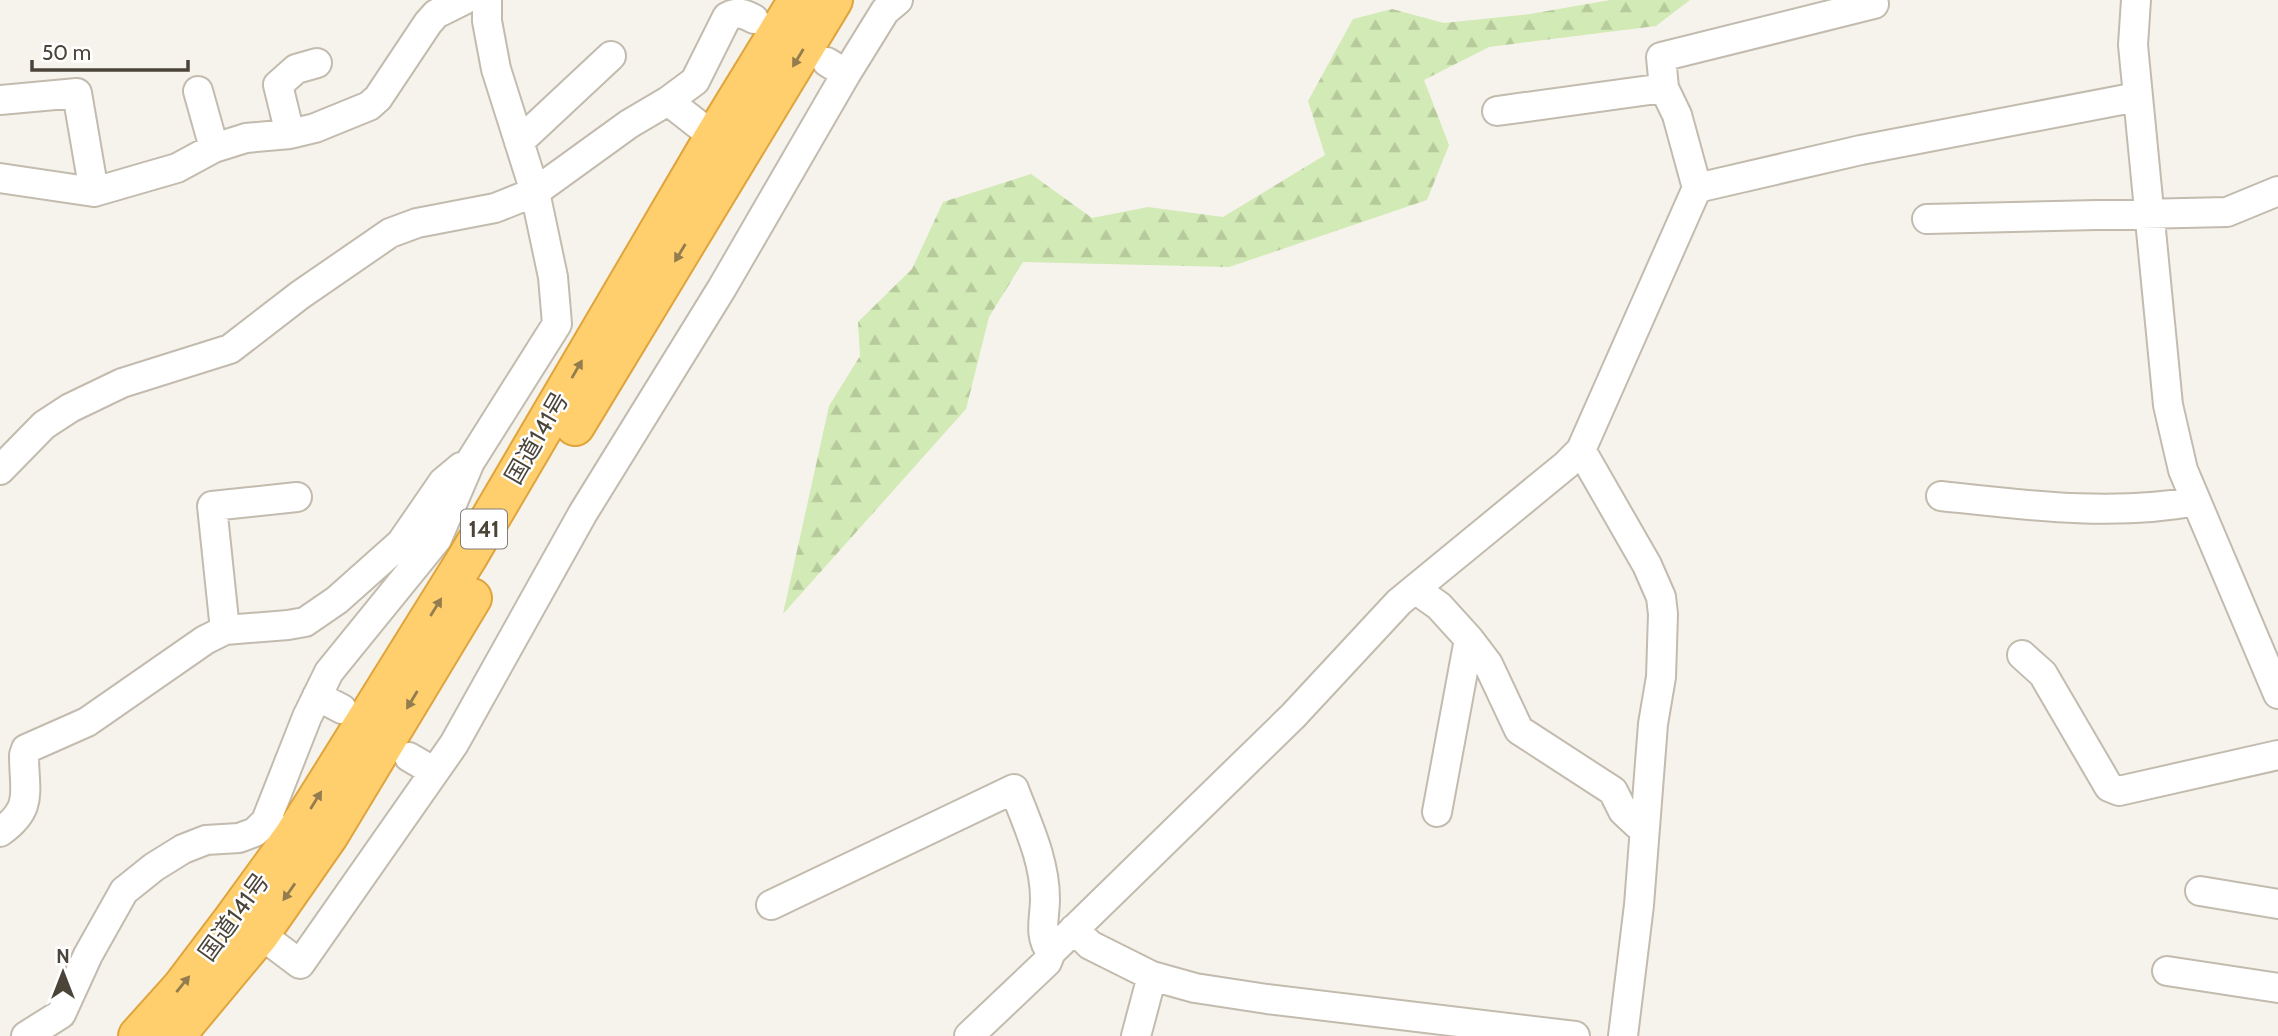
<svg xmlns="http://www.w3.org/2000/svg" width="2278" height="1036" font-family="Cabin,'Noto Sans JP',sans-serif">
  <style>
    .forest { fill: url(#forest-firs) }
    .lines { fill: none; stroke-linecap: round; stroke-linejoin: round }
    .minor-casing { stroke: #c2bbae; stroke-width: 32 }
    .highway-casing { stroke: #e0a43c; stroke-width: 42 }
    .minor { stroke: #fff; stroke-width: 28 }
    .highway { stroke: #ffcf6e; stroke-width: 38 }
    .oneway { fill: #937c4e }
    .labels { text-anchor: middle; stroke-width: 5; stroke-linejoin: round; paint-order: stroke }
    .shield { fill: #fff; stroke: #817c74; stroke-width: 2 }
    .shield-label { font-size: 23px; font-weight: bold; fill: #4b4439 }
    .street-label { font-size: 24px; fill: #4b4439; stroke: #fff }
  </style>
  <defs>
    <pattern id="forest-firs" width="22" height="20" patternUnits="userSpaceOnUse" patternTransform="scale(1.75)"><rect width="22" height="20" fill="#d2eab5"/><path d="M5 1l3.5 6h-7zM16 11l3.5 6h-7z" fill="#b6ca9c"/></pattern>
  </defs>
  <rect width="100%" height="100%" fill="#f6f3ec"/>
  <path class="forest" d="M 1610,0 L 1690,0 L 1656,26 L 1489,47 L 1424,80 L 1449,145 L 1427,200 L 1229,267 L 1023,262 L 989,317 L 966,409 L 783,614 L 829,406 L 860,356 L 858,322 L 912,269 L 943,202 L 1031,174 L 1092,218 L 1148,207 L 1223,217 L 1325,155 L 1308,101 L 1353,19 L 1392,9 L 1444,23 L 1530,14 Z"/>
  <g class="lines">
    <defs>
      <path id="minor" d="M 2136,0 L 2133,45 L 2168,405 L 2183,470 L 2278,694
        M 846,74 L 885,11 L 898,0
        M 198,91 L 214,148
        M 0,100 L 77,93 L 94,192
        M 668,101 L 695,81 L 727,17 C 737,11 745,14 754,19
        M 1497,111 L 1664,88
        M 290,134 L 278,85 L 296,69 L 317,63
        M 519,142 L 611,56
        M 0,178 L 94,192 L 177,168 L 214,148 L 246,138 L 290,134 L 315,128 L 369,106 L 378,98 L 428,23 L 436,14 L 464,0
        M 1697,188 L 1677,115 L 1664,88 L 1661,57 L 1874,4
        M 1927,219 L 2227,212 L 2278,191
        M 1581,450 L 1647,565 L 1661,597 L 1663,614 L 1661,677 L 1653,724 L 1639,905 L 1623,1036
        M 0,470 L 44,425 L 70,408 L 122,383 L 230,349 L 300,295 L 390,233 L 417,223 L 495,208 L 535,192 L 629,124 L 668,101 L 714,137
        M 1941,496 C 2024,505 2113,517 2196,501
        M 1415,589 L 1439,606 L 1469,639 L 1437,812
        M 225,630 L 212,506 L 297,497
        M 1469,639 L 1488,664 L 1519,730 L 1613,791 L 1623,811 L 1638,825 L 1644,827
        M 2022,655 L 2043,674 L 2109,787 L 2119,791 L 2278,755
        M 317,696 L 342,709
        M 409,757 L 433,771
        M 0,832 C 34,808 24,792 24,755 L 26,749 L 87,722 L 205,640 L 225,630 L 288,625 L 305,622 L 337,600 L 401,543 L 443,482 L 461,467
        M 293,837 L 266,821 L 307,717 L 329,672 L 437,539 L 470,462 L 557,324 L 553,277 L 535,192 L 496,69 L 487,21 L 487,0
        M 2200,891 L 2278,904
        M 771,905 L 1014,789 C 1027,824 1045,860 1045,899 C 1045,918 1038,936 1051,952
        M 1074,929 L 1090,945 L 1152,976 L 1195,988 L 1267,999 L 1575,1036
        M 260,934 L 300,964 L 454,744 L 583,513 L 722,288 L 846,74 L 827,62
        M 2167,971 L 2278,988
        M 26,1036 L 61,1014 L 88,955 L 124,891 L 154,867 L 183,849 L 206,840 L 239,838 L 255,832 L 266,821
        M 969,1036 L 1047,962 L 1051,952 L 1293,716 L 1399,602 L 1566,465 L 1581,450 L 1697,188 L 1861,150 L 2137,97
        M 1136,1036 L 1152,976"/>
      <path id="highway" d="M 575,426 L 833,0
        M 138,1036 L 182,987 L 232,921 L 293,837 L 322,791 L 467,558 L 714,137 L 798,0
        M 175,1036 L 260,934 L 329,835 L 472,598"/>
    </defs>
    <use href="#minor" class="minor-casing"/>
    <use href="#highway" class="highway-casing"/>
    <use href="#minor" class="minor"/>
    <use href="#highway" class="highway"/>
  </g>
  <defs><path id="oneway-solid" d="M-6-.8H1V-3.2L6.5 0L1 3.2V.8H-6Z" transform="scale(1.75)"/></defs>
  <g class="oneway">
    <use href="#oneway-solid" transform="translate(798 58) rotate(121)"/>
    <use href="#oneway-solid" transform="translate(680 253) rotate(121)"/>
    <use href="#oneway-solid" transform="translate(577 369) rotate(-60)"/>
    <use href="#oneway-solid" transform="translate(436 607) rotate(-58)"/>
    <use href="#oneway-solid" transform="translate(412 700) rotate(121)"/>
    <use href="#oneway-solid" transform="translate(316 800) rotate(-58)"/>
    <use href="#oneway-solid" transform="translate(289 892) rotate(125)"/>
    <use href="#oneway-solid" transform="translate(183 984) rotate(-51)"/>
  </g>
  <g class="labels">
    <rect class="shield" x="461" y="509.5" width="46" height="39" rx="5"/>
    <g class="shield-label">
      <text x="484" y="537">141</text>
    </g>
    <g class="street-label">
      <text transform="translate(537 438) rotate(-60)" y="8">国道141号</text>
      <text transform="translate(234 917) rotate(-54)" y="8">国道141号</text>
    </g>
  </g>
  <g transform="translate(63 973)" stroke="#ffffff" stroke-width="5" paint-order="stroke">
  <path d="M0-5L12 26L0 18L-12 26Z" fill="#4b4439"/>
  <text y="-10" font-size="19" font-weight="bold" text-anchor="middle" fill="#4b4439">N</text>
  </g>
  <path d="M32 60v10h156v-10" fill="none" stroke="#4b4439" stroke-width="3.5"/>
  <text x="42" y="60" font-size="21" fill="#4b4439" stroke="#ffffff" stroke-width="5" paint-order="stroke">50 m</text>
</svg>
